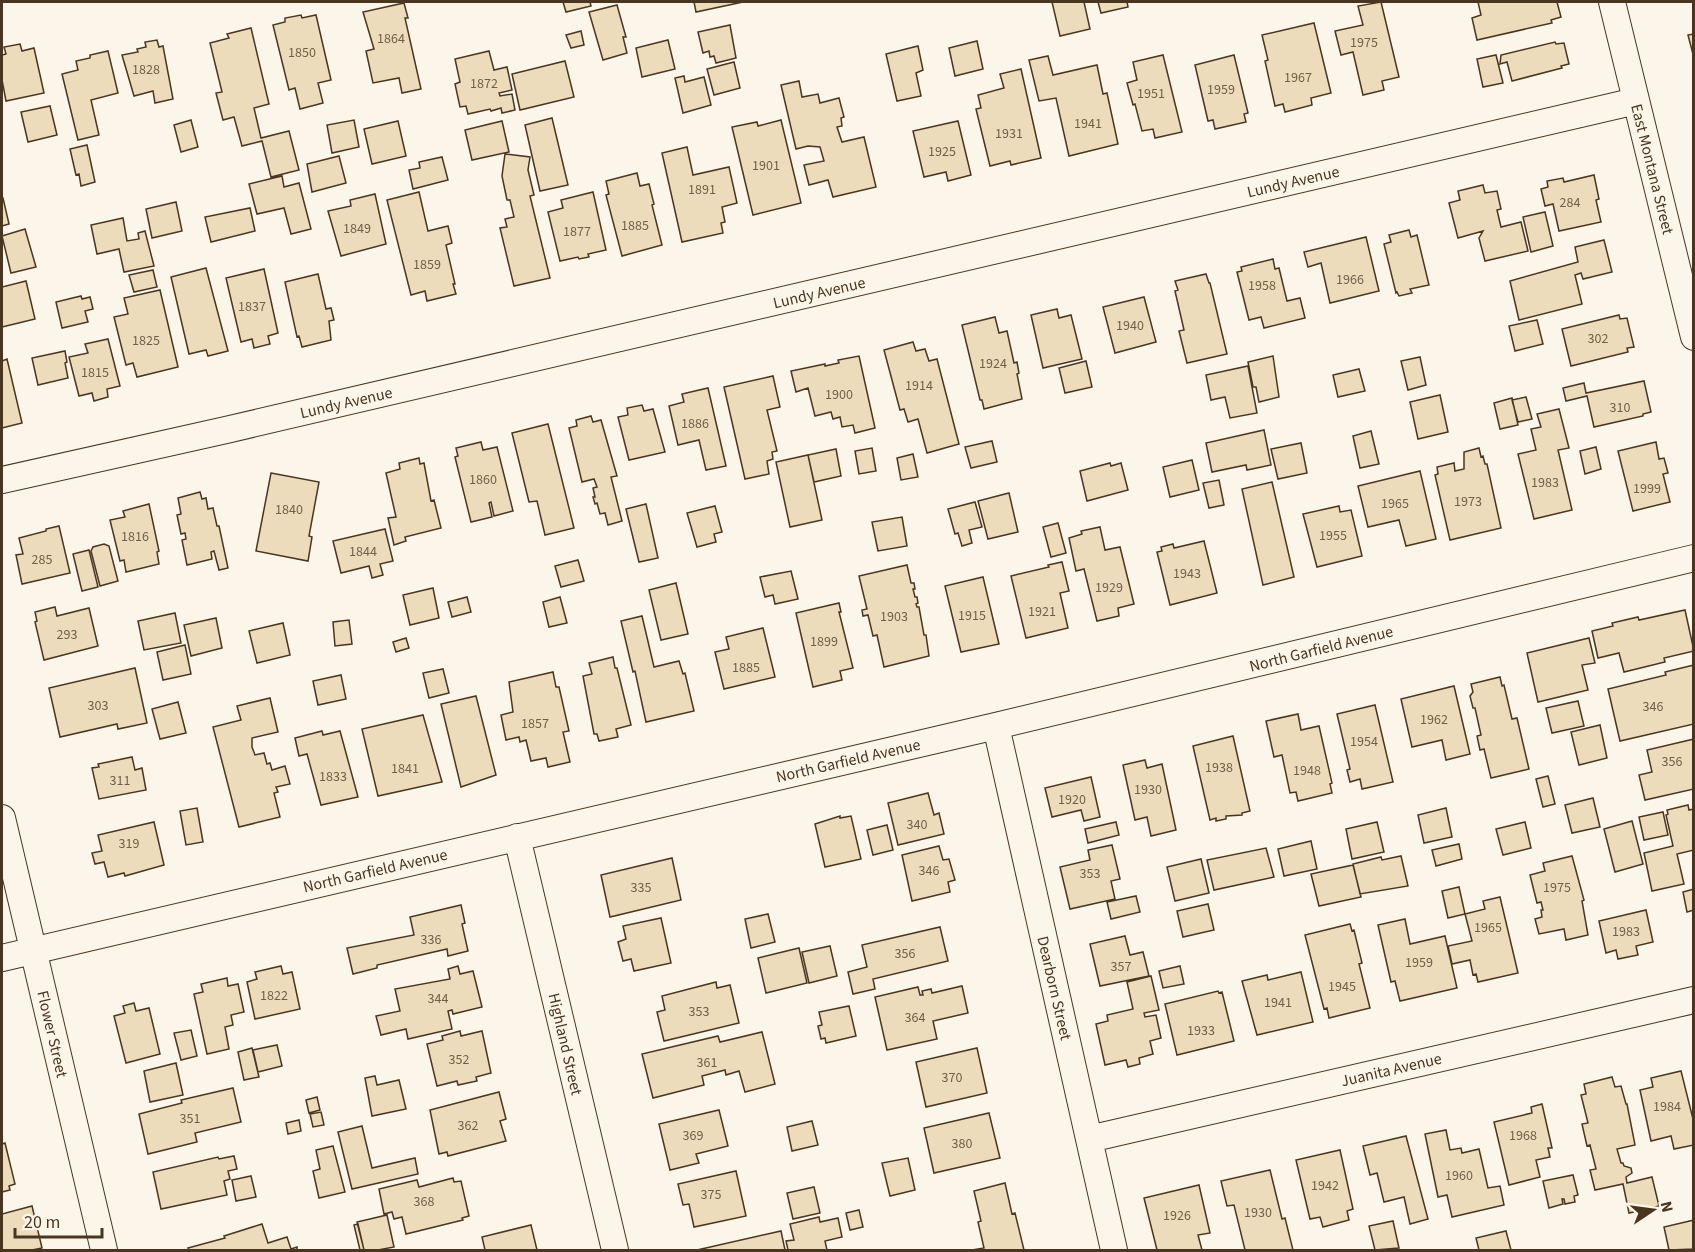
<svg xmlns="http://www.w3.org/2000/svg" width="1695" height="1252" font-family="'Source Sans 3',sans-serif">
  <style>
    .building { fill: #ecdcbc; stroke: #4a3520; stroke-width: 1.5 }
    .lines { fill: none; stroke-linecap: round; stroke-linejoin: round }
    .street-casing { stroke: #4a3520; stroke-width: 28 }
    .street { stroke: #fbf6e9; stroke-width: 26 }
    .labels { text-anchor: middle; stroke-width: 4.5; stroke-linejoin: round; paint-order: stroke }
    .number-label { font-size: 14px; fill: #725f47 }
    .street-label { font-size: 16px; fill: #4a3520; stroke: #fbf6e9 }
  </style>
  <rect width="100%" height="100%" fill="#fbf6e9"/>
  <path class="building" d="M 563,2 L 590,2 L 591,6 L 566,12 Z
    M 694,2 L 743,2 L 696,12 Z
    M 1052,2 L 1084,2 L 1090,29 L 1060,36 Z
    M 1098,2 L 1127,2 L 1128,7 L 1101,13 Z
    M 1381,2 L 1399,77 L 1382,81 L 1384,90 L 1363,95 L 1353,52 L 1341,55 L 1335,31 L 1363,25 L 1358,6 Z
    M 1478,2 L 1557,2 L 1561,17 L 1551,20 L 1552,23 L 1477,40 L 1472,18 L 1481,15 Z
    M 404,3 L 408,18 L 405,18 L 421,89 L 402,93 L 399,78 L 373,83 L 366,51 L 374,49 L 363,12 Z
    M 617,5 L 626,37 L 623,37 L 627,53 L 603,60 L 589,12 Z
    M 301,15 L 302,18 L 316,15 L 331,80 L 318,83 L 323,103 L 300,109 L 295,88 L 289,90 L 273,25 L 285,22 L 285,18 Z
    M 1314,23 L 1331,93 L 1311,98 L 1312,105 L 1285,112 L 1283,104 L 1275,106 L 1265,61 L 1268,60 L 1262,35 Z
    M 730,25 L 736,58 L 716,63 L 714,56 L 710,57 L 709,51 L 703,53 L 698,32 Z
    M 251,28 L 269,104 L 254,108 L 261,138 L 289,131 L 299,170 L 271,177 L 262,141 L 242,146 L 234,117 L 223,120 L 216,93 L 222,92 L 210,43 L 229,38 L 227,34 Z
    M 581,31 L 584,45 L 571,48 L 566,35 Z
    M 1694,34 L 1694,58 L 1688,35 Z
    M 157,40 L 159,47 L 163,46 L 173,99 L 155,103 L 153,91 L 134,96 L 122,55 L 138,52 L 137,49 L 146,47 L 145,42 Z
    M 668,40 L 675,69 L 642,77 L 636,48 Z
    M 977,41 L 983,69 L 955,76 L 949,48 Z
    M 1555,42 L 1556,44 L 1564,43 L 1569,64 L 1561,66 L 1562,68 L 1512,81 L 1507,62 L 1500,64 L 1501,55 Z
    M 20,44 L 22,51 L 34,48 L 44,93 L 6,101 L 2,80 L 2,55 L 6,54 L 4,47 Z
    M 918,46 L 923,70 L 916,73 L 921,96 L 897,101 L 886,54 Z
    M 108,51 L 118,93 L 91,100 L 99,135 L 78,140 L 62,74 L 78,70 L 76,61 L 90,58 L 90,55 Z
    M 489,51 L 494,70 L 507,67 L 512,90 L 499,93 L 500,96 L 512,94 L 515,110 L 502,113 L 501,108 L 491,111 L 490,109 L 468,114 L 466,106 L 460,107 L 455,84 L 460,82 L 455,59 Z
    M 1163,55 L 1182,132 L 1155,138 L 1153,129 L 1142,131 L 1135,104 L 1133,105 L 1127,83 L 1137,80 L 1133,62 Z
    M 1234,55 L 1248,113 L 1244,114 L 1246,122 L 1215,129 L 1213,120 L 1208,121 L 1195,65 Z
    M 1496,55 L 1503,83 L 1483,87 L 1477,59 Z
    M 1048,56 L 1053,75 L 1097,65 L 1103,94 L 1107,93 L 1118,144 L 1069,156 L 1056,98 L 1039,101 L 1029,60 Z
    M 565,61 L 574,97 L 520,110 L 512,74 Z
    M 734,62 L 740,88 L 714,95 L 707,69 Z
    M 1021,69 L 1041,158 L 1011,165 L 1010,161 L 990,166 L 976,109 L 981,108 L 978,95 L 1004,88 L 1000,74 Z
    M 684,76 L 685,82 L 704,77 L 711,105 L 683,113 L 675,78 Z
    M 799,81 L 802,97 L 818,94 L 820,103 L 839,98 L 844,117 L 841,118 L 842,126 L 837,127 L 842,142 L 864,137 L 876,187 L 833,197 L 828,180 L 809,185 L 804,165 L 824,161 L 820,147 L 808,146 L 796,149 L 781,85 Z
    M 50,106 L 57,135 L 28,142 L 21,112 Z
    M 552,118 L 568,185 L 540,191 L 525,125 Z
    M 191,120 L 198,147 L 181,152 L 174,125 Z
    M 354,120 L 359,147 L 332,153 L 327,125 Z
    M 781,120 L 801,203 L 753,215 L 732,127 L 757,122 L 758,126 Z
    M 398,121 L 406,156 L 372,164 L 364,129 Z
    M 502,121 L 509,152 L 472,160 L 465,130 Z
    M 958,121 L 971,175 L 948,181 L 946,172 L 924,177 L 913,131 Z
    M 87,145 L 95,182 L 81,186 L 79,174 L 76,175 L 70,149 Z
    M 687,147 L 693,175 L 729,167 L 737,203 L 722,207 L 725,222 L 721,223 L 723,233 L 682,242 L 662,153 Z
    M 505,154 L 530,157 L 528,170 L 534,195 L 530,196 L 550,278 L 514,286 L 500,228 L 507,227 L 505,219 L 514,217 L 510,200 L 507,200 L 502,176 Z
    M 339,156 L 346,183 L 312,192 L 307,164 Z
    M 442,157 L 448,180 L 413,189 L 409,170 L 420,168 L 419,162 Z
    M 637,173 L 640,186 L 649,184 L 654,204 L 652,205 L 662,245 L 622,256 L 606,195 L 609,194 L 606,181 Z
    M 1594,175 L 1599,199 L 1596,200 L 1601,222 L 1559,231 L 1553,204 L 1545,206 L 1541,189 L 1548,187 L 1547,181 L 1563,178 L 1564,182 Z
    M 282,176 L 284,187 L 299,183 L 311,229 L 291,234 L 284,208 L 257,214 L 249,184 Z
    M 1483,185 L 1485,193 L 1497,191 L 1501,209 L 1497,210 L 1501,227 L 1521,222 L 1528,251 L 1485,261 L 1479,238 L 1483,231 L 1458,238 L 1449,203 L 1460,200 L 1458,191 Z
    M 419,192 L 428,231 L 448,226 L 452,243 L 446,245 L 455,284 L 453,284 L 456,294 L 427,301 L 425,291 L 411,295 L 387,200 Z
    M 593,192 L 606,250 L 588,254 L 589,257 L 579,259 L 578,257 L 560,261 L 548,212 L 563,208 L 561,200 Z
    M 375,194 L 386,244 L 341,256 L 328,211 L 351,206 L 350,200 Z
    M 2,198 L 3,198 L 9,224 L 2,226 Z
    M 176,202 L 182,231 L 152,238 L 146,209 Z
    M 250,208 L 255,231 L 211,242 L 205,217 Z
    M 1545,212 L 1553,246 L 1531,252 L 1523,217 Z
    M 123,218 L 127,241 L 139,239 L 138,233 L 145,231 L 154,266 L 124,272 L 119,249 L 97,254 L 91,225 Z
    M 25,229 L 36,267 L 11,273 L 2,236 Z
    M 1409,230 L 1411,237 L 1417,235 L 1429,285 L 1410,289 L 1412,293 L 1399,296 L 1397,292 L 1396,293 L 1384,244 L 1391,242 L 1389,235 Z
    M 1366,237 L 1379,291 L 1330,303 L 1321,263 L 1308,267 L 1304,252 Z
    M 1604,240 L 1612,272 L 1583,279 L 1581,273 L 1575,275 L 1582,304 L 1519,320 L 1510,281 L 1578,262 L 1575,247 Z
    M 1273,259 L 1275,269 L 1279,268 L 1287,301 L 1300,298 L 1305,318 L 1264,328 L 1261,317 L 1249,320 L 1237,272 L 1242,271 L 1241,267 Z
    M 206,268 L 228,351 L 208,356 L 206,350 L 189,354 L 171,277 Z
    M 264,269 L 278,333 L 268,336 L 270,344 L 254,348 L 252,339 L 241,342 L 226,278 Z
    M 153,270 L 157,287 L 134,292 L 129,275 Z
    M 318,274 L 326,309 L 331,308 L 334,320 L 329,321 L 331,340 L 302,347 L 299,336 L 297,337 L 285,282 Z
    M 1206,274 L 1209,283 L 1210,283 L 1227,354 L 1187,363 L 1179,331 L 1184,330 L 1175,291 L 1178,290 L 1175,281 Z
    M 26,281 L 35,319 L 2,327 L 2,287 Z
    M 160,290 L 178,367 L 137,377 L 133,363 L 126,365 L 114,317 L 128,314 L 124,298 Z
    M 81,296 L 82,299 L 90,297 L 93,309 L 85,311 L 88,322 L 62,328 L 56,302 Z
    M 1144,297 L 1156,342 L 1115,353 L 1103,307 Z
    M 1057,309 L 1059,318 L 1071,315 L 1082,359 L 1043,368 L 1031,315 Z
    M 1619,315 L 1620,319 L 1627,318 L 1634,347 L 1627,348 L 1628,352 L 1571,366 L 1562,329 Z
    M 995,317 L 999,333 L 1007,331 L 1014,363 L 1017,362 L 1019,373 L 1017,374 L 1022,399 L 984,409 L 982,400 L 980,400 L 962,325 Z
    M 1537,320 L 1543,344 L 1515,351 L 1509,326 Z
    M 108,339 L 120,386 L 107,389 L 108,397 L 94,401 L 92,393 L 79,396 L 69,357 L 88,353 L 85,344 Z
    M 913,342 L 916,351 L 925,349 L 929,361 L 937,359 L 959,444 L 927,453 L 918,419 L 908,422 L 904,409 L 900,410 L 884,350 Z
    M 65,351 L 67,362 L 65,363 L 68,378 L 38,385 L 32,358 Z
    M 859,356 L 875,428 L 855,433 L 853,425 L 842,427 L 840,417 L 833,419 L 831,412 L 815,416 L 808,388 L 796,392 L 791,371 L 825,364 L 825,366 L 839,363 L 838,360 Z
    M 1273,356 L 1279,397 L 1259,402 L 1256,387 L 1253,387 L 1248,362 Z
    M 1420,357 L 1426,385 L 1408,390 L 1401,361 Z
    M 7,359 L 22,423 L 2,428 L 2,361 Z
    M 1086,361 L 1092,387 L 1065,393 L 1059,368 Z
    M 1248,366 L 1257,413 L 1230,418 L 1225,397 L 1211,400 L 1206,375 Z
    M 1359,369 L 1365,391 L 1338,397 L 1333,375 Z
    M 773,376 L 780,407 L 767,410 L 777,451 L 772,452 L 773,459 L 767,461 L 769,474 L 745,479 L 724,387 Z
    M 1644,381 L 1651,412 L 1643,414 L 1643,416 L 1594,427 L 1587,396 L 1566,401 L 1563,388 L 1584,383 L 1586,393 Z
    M 708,388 L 726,466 L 706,470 L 699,440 L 678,445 L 669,406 L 684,402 L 682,394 Z
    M 1440,395 L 1448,432 L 1418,439 L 1410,402 Z
    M 1526,397 L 1532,419 L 1518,422 L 1512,400 Z
    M 1512,398 L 1518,425 L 1500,429 L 1494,403 Z
    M 642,405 L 644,411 L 653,409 L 665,452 L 629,460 L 618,417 L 628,415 L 627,408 Z
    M 1559,409 L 1569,448 L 1558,450 L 1572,510 L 1534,519 L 1518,454 L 1536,450 L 1531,429 L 1541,427 L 1537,414 Z
    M 591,416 L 593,422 L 601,420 L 617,476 L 611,477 L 622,521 L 608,525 L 605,513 L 600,514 L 597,503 L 595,504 L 593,497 L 595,497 L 593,488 L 597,487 L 594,479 L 582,482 L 569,428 L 577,426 L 576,420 Z
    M 548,424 L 574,528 L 545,535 L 537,501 L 529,502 L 512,433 Z
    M 1264,430 L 1271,465 L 1247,470 L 1246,465 L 1212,472 L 1206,443 Z
    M 1371,431 L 1379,464 L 1360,468 L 1353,436 Z
    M 992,441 L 997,462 L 971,468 L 965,447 Z
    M 481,442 L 483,450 L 497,447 L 513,511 L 494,516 L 491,502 L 489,503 L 492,517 L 471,522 L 455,457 L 458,456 L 456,448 Z
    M 1656,442 L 1659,459 L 1664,458 L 1668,473 L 1663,474 L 1670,502 L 1633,511 L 1618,451 Z
    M 1301,443 L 1307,473 L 1278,479 L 1271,449 Z
    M 1596,447 L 1601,469 L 1585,474 L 1580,451 Z
    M 872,448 L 876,471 L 859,474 L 855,451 Z
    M 1479,448 L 1481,457 L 1483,456 L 1485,464 L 1487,464 L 1501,528 L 1450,540 L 1435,475 L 1438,474 L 1437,467 L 1454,463 L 1455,471 L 1464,469 L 1464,452 Z
    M 836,449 L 841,476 L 814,482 L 808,455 Z
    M 913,454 L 918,477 L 901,480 L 897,458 Z
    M 808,455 L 822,520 L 790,527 L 776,462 Z
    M 419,458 L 420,464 L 424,463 L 431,501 L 434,500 L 441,528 L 405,537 L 406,541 L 394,545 L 388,518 L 396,517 L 386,473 L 400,469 L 399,463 Z
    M 1192,460 L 1199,490 L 1170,497 L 1163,467 Z
    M 1110,463 L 1111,466 L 1121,463 L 1128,490 L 1087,501 L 1080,471 Z
    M 1420,471 L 1436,539 L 1406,546 L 1399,520 L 1368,527 L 1358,486 Z
    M 271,473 L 319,482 L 309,536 L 312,537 L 308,561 L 256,551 Z
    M 1219,480 L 1224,505 L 1209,508 L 1203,483 Z
    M 1272,482 L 1294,577 L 1263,585 L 1242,489 Z
    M 200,492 L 202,499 L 206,498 L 208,509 L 213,508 L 217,526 L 219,526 L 228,568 L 219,570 L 214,551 L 211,552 L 212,559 L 187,565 L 182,540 L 186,539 L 185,533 L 181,534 L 177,515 L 181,514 L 178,498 Z
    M 1009,493 L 1018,532 L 988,539 L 978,501 Z
    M 975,502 L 982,527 L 969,530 L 972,543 L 962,546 L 958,533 L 955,534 L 948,509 Z
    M 149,504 L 159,551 L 157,552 L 159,564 L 126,572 L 124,560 L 120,561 L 110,520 L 125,517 L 123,511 Z
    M 646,504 L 658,558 L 639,562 L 626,509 Z
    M 715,506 L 722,532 L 714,534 L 716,542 L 697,547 L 687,513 Z
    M 1339,506 L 1340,512 L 1351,510 L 1362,556 L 1317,567 L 1303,514 Z
    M 902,517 L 907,546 L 878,551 L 872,522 Z
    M 1058,523 L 1066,553 L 1051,557 L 1043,527 Z
    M 59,526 L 70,573 L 22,584 L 16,555 L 23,554 L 19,538 L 46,531 L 46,529 Z
    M 1100,527 L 1105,550 L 1120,547 L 1134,604 L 1118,608 L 1119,616 L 1097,621 L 1084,569 L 1076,571 L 1069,538 L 1082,534 L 1081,531 Z
    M 385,529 L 393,561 L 380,564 L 383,575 L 372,578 L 369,566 L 341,573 L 333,541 Z
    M 1204,541 L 1217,593 L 1170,605 L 1157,552 L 1162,551 L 1161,547 L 1173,544 L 1174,548 Z
    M 104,544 L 109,546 L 118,581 L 100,586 L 91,551 L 93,547 Z
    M 89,550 L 98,587 L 82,591 L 73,554 Z
    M 578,560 L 584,581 L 561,587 L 555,566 Z
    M 1062,562 L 1069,591 L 1060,593 L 1068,628 L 1026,638 L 1011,576 L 1049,567 L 1048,565 Z
    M 907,565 L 911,583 L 914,583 L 915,589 L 913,589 L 915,597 L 917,597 L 918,603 L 916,604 L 917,607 L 919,607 L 924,635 L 926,635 L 929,656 L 884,667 L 877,635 L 873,636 L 868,615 L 863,616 L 862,610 L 867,609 L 859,576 Z
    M 791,571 L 798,599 L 775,604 L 773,595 L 765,597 L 760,577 Z
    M 983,577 L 999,644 L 961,652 L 945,586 Z
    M 676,583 L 688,634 L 661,640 L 649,590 Z
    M 433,588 L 439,618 L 410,625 L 403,595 Z
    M 467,597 L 471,612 L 452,617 L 448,602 Z
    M 560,597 L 567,623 L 549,627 L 543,602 Z
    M 839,603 L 841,612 L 839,612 L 853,668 L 840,671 L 842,680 L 813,687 L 796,613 Z
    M 55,607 L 57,616 L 89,608 L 98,646 L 44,660 L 35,622 L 37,621 L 35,612 Z
    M 1685,610 L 1694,651 L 1664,658 L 1665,662 L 1624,672 L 1619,653 L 1598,658 L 1592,631 L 1613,626 L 1612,623 L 1638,617 L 1639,620 Z
    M 175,613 L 181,643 L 144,650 L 138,621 Z
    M 642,616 L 654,667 L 679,661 L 683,674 L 685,673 L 694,711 L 646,722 L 635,671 L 633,672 L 621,621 Z
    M 216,618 L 222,648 L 191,656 L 184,625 Z
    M 349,620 L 352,644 L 335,646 L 333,622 Z
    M 283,623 L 290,655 L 257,663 L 249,631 Z
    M 763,628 L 775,677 L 724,689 L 715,652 L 729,649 L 726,637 Z
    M 406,638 L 409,648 L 396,652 L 393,642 Z
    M 1589,638 L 1595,663 L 1582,665 L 1588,690 L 1538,702 L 1527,653 Z
    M 185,645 L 191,674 L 163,680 L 157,652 Z
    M 613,657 L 615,668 L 617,668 L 631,725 L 616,729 L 618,737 L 599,741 L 597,734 L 594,734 L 583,676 L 592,674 L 589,663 Z
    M 1694,665 L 1694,724 L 1620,741 L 1608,689 L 1666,675 L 1665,672 Z
    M 135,668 L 147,723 L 118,729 L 117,724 L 60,737 L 49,688 Z
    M 443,669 L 449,693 L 429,698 L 423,673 Z
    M 553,672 L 556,687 L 559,687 L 569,731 L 563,732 L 570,762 L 548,767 L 546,758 L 531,761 L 526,740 L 520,742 L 519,737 L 506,740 L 501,715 L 513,712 L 509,682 Z
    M 341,675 L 346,699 L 318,705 L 313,681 Z
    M 1500,677 L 1502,686 L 1504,685 L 1512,719 L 1517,718 L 1529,769 L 1491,778 L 1484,749 L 1480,750 L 1477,736 L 1481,735 L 1475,708 L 1473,708 L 1470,696 L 1473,692 L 1471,684 Z
    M 1454,686 L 1470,754 L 1446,760 L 1442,740 L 1412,747 L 1401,699 Z
    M 476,696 L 496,775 L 461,787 L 441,704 Z
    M 270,698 L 278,732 L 252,738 L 252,747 L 255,755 L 264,753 L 267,764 L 270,763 L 272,770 L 285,766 L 290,784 L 276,787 L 278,792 L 274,793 L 280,817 L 239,827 L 213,727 L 241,720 L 237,706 Z
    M 1578,701 L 1584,726 L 1552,733 L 1546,708 Z
    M 178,702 L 186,733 L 160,739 L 152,709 Z
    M 1375,705 L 1393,782 L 1362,789 L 1360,779 L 1350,782 L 1347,770 L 1350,769 L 1337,714 Z
    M 1298,714 L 1301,730 L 1319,726 L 1332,783 L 1330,784 L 1332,793 L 1298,801 L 1296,792 L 1290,793 L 1282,755 L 1274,757 L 1266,721 Z
    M 423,715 L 442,782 L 378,796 L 362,729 Z
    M 1600,725 L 1607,758 L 1579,765 L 1571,732 Z
    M 322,731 L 323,735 L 340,731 L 358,797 L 321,805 L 307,754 L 299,756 L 295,738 Z
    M 1233,736 L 1250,811 L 1242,813 L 1242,815 L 1226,816 L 1226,819 L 1216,821 L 1216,818 L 1210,820 L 1193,746 Z
    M 1694,739 L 1694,789 L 1645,800 L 1639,775 L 1652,772 L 1647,750 Z
    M 132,757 L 135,770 L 142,768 L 146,790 L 99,799 L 92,768 L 99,767 L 98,764 Z
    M 1145,760 L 1147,768 L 1162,764 L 1176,830 L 1151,836 L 1147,817 L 1135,820 L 1123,765 Z
    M 1548,776 L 1555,804 L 1543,807 L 1536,779 Z
    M 1091,777 L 1100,817 L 1084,821 L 1081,810 L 1052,817 L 1045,788 Z
    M 928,793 L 934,815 L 939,813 L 944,834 L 898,845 L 888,803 Z
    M 1593,798 L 1600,827 L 1572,833 L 1565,805 Z
    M 1688,805 L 1689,810 L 1694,809 L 1694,850 L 1677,854 L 1684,884 L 1652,891 L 1644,853 L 1673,846 L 1666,815 L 1668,814 L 1667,810 Z
    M 197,808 L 203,842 L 186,845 L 180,811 Z
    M 1446,808 L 1452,837 L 1424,843 L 1418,815 Z
    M 1663,812 L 1668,835 L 1644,840 L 1639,817 Z
    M 840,816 L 840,818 L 851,816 L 861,859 L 825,867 L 815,824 Z
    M 1632,821 L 1643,864 L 1615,872 L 1604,829 Z
    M 154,822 L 164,865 L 125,876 L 124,873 L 108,877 L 104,862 L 95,864 L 92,853 L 102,851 L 98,835 Z
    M 1116,822 L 1119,835 L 1088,843 L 1085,829 Z
    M 1377,822 L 1384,852 L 1352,859 L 1346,829 Z
    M 1525,822 L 1531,848 L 1503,855 L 1496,829 Z
    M 887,825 L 893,850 L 873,855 L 867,830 Z
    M 1311,841 L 1317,869 L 1284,876 L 1278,849 Z
    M 1459,844 L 1462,859 L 1436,866 L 1432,850 Z
    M 1112,845 L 1120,879 L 1111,881 L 1115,899 L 1070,909 L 1060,867 L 1090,860 L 1088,850 Z
    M 939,846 L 943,860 L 949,859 L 955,880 L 948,882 L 950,892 L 912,901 L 902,855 Z
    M 1266,848 L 1274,877 L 1214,890 L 1207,860 Z
    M 1401,856 L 1408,886 L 1360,894 L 1353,864 L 1381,857 L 1382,860 Z
    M 1572,856 L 1584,900 L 1582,901 L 1588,935 L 1566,940 L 1564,929 L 1539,934 L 1535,919 L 1542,917 L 1541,910 L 1543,910 L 1541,902 L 1537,903 L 1530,875 L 1545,871 L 1543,863 Z
    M 672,858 L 681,900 L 610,917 L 601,875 Z
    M 1201,859 L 1209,893 L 1175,901 L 1167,867 Z
    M 1353,865 L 1361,897 L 1319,906 L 1311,874 Z
    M 1459,887 L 1465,914 L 1448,918 L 1442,891 Z
    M 1694,889 L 1694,910 L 1687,912 L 1683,892 Z
    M 1136,896 L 1140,912 L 1111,919 L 1107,902 Z
    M 1500,897 L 1518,973 L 1478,982 L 1476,974 L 1473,975 L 1470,960 L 1452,964 L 1448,946 L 1472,941 L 1465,914 L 1485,909 L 1483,901 Z
    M 1208,904 L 1214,930 L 1183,937 L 1177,911 Z
    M 461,905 L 465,923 L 462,924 L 468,951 L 448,956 L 447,949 L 377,965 L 377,968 L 353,974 L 347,948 L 414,935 L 410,917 Z
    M 1646,910 L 1653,942 L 1636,946 L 1638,955 L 1618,959 L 1616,950 L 1606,953 L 1599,921 Z
    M 768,914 L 775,942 L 751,948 L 745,919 Z
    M 661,918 L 671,963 L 634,971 L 631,959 L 623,961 L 618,942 L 626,939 L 623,926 Z
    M 1405,919 L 1410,944 L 1445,936 L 1457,988 L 1400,1001 L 1395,981 L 1391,982 L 1378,925 Z
    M 1350,924 L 1352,931 L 1354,930 L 1362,963 L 1359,964 L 1370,1008 L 1329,1018 L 1327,1008 L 1324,1009 L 1305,935 Z
    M 940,927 L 948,961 L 873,979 L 875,989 L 853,994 L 848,972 L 867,967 L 862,945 Z
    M 1125,936 L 1130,955 L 1143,952 L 1149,976 L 1100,986 L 1090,944 Z
    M 830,946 L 837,976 L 809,983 L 802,952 Z
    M 799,948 L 807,983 L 766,993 L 758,958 Z
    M 281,966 L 283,974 L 292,972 L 300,1009 L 255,1019 L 247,982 L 257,979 L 255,972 Z
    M 458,966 L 460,974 L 473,971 L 482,1007 L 453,1014 L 452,1010 L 448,1011 L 452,1029 L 408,1039 L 406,1029 L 381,1035 L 376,1016 L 400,1011 L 395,989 L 450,979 L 448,969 Z
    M 1180,966 L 1184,984 L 1163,988 L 1159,971 Z
    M 1301,972 L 1313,1022 L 1257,1035 L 1242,981 L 1267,975 L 1268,980 Z
    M 1151,976 L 1159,1010 L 1144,1013 L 1145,1017 L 1156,1015 L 1161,1038 L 1150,1041 L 1153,1054 L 1139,1058 L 1140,1064 L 1128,1067 L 1126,1060 L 1105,1065 L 1096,1024 L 1108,1021 L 1107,1015 L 1133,1009 L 1127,982 Z
    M 227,978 L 228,986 L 238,984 L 244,1012 L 231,1015 L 233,1025 L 225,1027 L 229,1049 L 207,1054 L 194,994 L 203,992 L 201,984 Z
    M 716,982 L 717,988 L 730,985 L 739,1023 L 664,1041 L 657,1012 L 665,1010 L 662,996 Z
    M 962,986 L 968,1013 L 933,1021 L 937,1039 L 887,1050 L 875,997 L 918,987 L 920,995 L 923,995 L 922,991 L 931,989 L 932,993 Z
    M 1218,991 L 1219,993 L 1222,992 L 1234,1041 L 1177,1055 L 1165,1004 Z
    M 134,1003 L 136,1011 L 149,1008 L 160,1054 L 126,1063 L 114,1016 L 125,1013 L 123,1006 Z
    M 849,1006 L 856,1036 L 826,1043 L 825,1038 L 821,1039 L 818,1026 L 822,1025 L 819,1012 Z
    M 191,1030 L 197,1056 L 181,1060 L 174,1033 Z
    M 460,1031 L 461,1036 L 482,1031 L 491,1073 L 476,1077 L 477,1081 L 458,1085 L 457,1081 L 437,1086 L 427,1044 L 443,1040 L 442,1036 Z
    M 762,1032 L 775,1084 L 745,1092 L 739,1071 L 726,1075 L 725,1070 L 702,1076 L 704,1085 L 653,1098 L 642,1054 L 718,1036 L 720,1042 Z
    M 277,1045 L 282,1066 L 258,1072 L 253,1050 Z
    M 252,1048 L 259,1077 L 244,1080 L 238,1052 Z
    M 977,1048 L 987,1093 L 926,1107 L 916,1062 Z
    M 176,1063 L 183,1095 L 150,1102 L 144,1071 Z
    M 1681,1071 L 1694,1123 L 1694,1145 L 1674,1149 L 1671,1136 L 1651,1141 L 1640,1090 L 1653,1087 L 1651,1078 Z
    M 375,1076 L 377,1085 L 399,1080 L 406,1109 L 372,1116 L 365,1078 Z
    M 1612,1077 L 1615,1087 L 1621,1086 L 1626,1104 L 1627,1104 L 1635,1145 L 1617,1149 L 1621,1163 L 1623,1163 L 1624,1166 L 1631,1168 L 1632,1173 L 1626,1177 L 1627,1183 L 1652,1177 L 1659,1206 L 1629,1213 L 1623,1184 L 1595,1190 L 1590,1170 L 1596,1169 L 1590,1145 L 1587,1146 L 1582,1124 L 1588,1123 L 1581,1095 L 1586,1094 L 1584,1084 Z
    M 233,1088 L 241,1122 L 195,1133 L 197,1142 L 148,1154 L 139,1114 L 182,1103 L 181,1100 Z
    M 499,1092 L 506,1119 L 500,1121 L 506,1141 L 448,1156 L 447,1152 L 439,1154 L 430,1110 Z
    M 317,1097 L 320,1110 L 309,1113 L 306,1100 Z
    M 1542,1104 L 1552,1148 L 1548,1148 L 1550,1157 L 1536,1160 L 1540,1177 L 1509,1185 L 1494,1122 L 1532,1113 L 1531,1107 Z
    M 719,1110 L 728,1146 L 696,1154 L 699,1163 L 670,1170 L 659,1124 Z
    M 321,1112 L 324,1125 L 313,1127 L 310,1114 Z
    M 989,1113 L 1000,1158 L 934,1173 L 924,1128 Z
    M 299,1120 L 301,1131 L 288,1134 L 286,1123 Z
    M 812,1121 L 818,1145 L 792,1151 L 787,1127 Z
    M 362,1126 L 372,1168 L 415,1158 L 418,1174 L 352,1189 L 338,1132 Z
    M 1446,1130 L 1450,1150 L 1461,1148 L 1462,1153 L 1479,1149 L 1488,1188 L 1500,1186 L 1504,1205 L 1452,1217 L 1447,1195 L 1438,1197 L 1425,1134 Z
    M 1406,1136 L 1428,1219 L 1410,1224 L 1404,1197 L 1384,1202 L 1377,1173 L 1370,1175 L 1363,1146 Z
    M 5,1143 L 15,1184 L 9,1186 L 10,1190 L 2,1192 L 2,1144 Z
    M 333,1146 L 345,1192 L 319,1198 L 313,1171 L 320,1169 L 316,1150 Z
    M 1340,1150 L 1353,1209 L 1347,1211 L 1349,1220 L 1323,1227 L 1320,1217 L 1310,1219 L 1296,1160 Z
    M 234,1156 L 237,1169 L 228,1171 L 230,1179 L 224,1181 L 227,1195 L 161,1209 L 153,1172 L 218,1157 L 219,1159 Z
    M 908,1158 L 915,1190 L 890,1196 L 882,1163 Z
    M 1270,1170 L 1282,1219 L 1285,1218 L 1293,1250 L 1245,1250 L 1234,1205 L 1227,1206 L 1221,1181 Z
    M 736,1171 L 746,1216 L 694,1227 L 689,1204 L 683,1205 L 678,1184 Z
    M 1573,1175 L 1578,1195 L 1574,1196 L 1575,1202 L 1565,1204 L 1564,1199 L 1562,1199 L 1563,1204 L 1549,1208 L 1543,1181 Z
    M 251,1176 L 256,1197 L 236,1201 L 232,1180 Z
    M 453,1178 L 454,1182 L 461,1181 L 469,1216 L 462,1218 L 463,1220 L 406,1234 L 402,1217 L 394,1219 L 392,1212 L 384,1214 L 379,1189 L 417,1180 L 419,1187 Z
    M 1005,1183 L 1012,1214 L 1015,1213 L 1024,1250 L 972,1250 L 984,1248 L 978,1222 L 981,1221 L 974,1191 Z
    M 1199,1185 L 1210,1233 L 1198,1235 L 1202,1250 L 1157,1250 L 1144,1198 Z
    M 814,1187 L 820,1213 L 793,1219 L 787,1193 Z
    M 32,1206 L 42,1248 L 32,1250 L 2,1250 L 2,1214 Z
    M 859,1210 L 863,1227 L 850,1230 L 846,1213 Z
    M 387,1215 L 394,1247 L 378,1250 L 364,1250 L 357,1222 Z
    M 819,1217 L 820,1222 L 838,1218 L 842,1237 L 825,1241 L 827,1250 L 788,1250 L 786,1241 L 794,1240 L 790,1224 Z
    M 1694,1220 L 1694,1249 L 1669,1250 L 1664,1227 Z
    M 1393,1221 L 1399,1248 L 1375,1250 L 1369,1226 Z
    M 262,1224 L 268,1243 L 287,1237 L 291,1249 L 297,1247 L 297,1250 L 189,1250 L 188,1248 L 225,1238 L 224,1236 Z
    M 358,1224 L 364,1250 L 360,1250 L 354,1225 Z
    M 531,1225 L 537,1250 L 485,1250 L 482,1237 Z
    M 781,1231 L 785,1250 L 697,1250 Z
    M 1506,1231 L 1511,1250 L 1479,1250 L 1476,1238 Z"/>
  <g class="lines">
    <defs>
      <path id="street" d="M 1612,2 L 1694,337
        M 2,480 L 226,430 L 1636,101
        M 996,726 L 1114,1250
        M 2,818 L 104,1250
        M 517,837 L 615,1250
        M 2,958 L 996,726 L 1694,558
        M 1089,1139 L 1694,1000"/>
    </defs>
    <use href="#street" class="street-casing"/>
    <use href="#street" class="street"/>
  </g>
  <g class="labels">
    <g class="number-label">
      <text x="391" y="43">1864</text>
      <text x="1364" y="47">1975</text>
      <text x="302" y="57">1850</text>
      <text x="146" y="74">1828</text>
      <text x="1298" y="82">1967</text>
      <text x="484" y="88">1872</text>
      <text x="1221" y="94">1959</text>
      <text x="1151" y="98">1951</text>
      <text x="1088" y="128">1941</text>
      <text x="1009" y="138">1931</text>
      <text x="942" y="156">1925</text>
      <text x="766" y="170">1901</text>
      <text x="702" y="194">1891</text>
      <text x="1570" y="207">284</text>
      <text x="635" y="230">1885</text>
      <text x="357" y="233">1849</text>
      <text x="577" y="236">1877</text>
      <text x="427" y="269">1859</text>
      <text x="1350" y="284">1966</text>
      <text x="1262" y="290">1958</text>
      <text x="252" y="311">1837</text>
      <text x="1130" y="330">1940</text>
      <text x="1598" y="343">302</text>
      <text x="146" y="345">1825</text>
      <text x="993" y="368">1924</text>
      <text x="95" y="377">1815</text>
      <text x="919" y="390">1914</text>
      <text x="839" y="399">1900</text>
      <text x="1620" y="412">310</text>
      <text x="695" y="428">1886</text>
      <text x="483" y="484">1860</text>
      <text x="1545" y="487">1983</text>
      <text x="1647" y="493">1999</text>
      <text x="1468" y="506">1973</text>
      <text x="1395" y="508">1965</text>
      <text x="289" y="514">1840</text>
      <text x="1333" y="540">1955</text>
      <text x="135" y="541">1816</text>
      <text x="363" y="556">1844</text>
      <text x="42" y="564">285</text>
      <text x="1187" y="578">1943</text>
      <text x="1109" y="592">1929</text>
      <text x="1042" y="616">1921</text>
      <text x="972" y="620">1915</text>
      <text x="894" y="621">1903</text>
      <text x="67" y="639">293</text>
      <text x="824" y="646">1899</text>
      <text x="746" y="672">1885</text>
      <text x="98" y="710">303</text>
      <text x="1653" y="711">346</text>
      <text x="1434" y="724">1962</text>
      <text x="535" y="728">1857</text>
      <text x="1364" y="746">1954</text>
      <text x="1672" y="766">356</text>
      <text x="1219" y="772">1938</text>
      <text x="405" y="773">1841</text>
      <text x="1307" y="775">1948</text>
      <text x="333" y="781">1833</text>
      <text x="120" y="785">311</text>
      <text x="1148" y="794">1930</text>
      <text x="1072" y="804">1920</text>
      <text x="917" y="829">340</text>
      <text x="129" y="848">319</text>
      <text x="929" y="875">346</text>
      <text x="1090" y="878">353</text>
      <text x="641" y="892">335</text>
      <text x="1557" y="892">1975</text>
      <text x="1488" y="932">1965</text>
      <text x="1626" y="936">1983</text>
      <text x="431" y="944">336</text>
      <text x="905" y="958">356</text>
      <text x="1419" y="967">1959</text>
      <text x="1121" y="971">357</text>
      <text x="1342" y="991">1945</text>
      <text x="274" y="1000">1822</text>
      <text x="438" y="1003">344</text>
      <text x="1278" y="1007">1941</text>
      <text x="699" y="1016">353</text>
      <text x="915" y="1022">364</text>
      <text x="1201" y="1035">1933</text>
      <text x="459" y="1064">352</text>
      <text x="707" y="1067">361</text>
      <text x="952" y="1082">370</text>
      <text x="1667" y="1111">1984</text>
      <text x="190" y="1123">351</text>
      <text x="468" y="1130">362</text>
      <text x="693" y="1140">369</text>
      <text x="1523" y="1140">1968</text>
      <text x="962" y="1148">380</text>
      <text x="1459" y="1180">1960</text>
      <text x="1325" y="1190">1942</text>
      <text x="711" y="1199">375</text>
      <text x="424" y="1206">368</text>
      <text x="1258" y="1217">1930</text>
      <text x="1177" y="1220">1926</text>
    </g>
    <g class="street-label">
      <text transform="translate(1653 169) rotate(76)" y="6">East Montana Street</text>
      <text transform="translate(1293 181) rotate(-13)" y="6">Lundy Avenue</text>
      <text transform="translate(819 292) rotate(-13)" y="6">Lundy Avenue</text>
      <text transform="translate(346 402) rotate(-13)" y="6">Lundy Avenue</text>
      <text transform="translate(1321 648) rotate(-14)" y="6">North Garfield Avenue</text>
      <text transform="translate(848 760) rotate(-13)" y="6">North Garfield Avenue</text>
      <text transform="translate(375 870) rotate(-13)" y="6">North Garfield Avenue</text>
      <text transform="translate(1055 988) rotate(77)" y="6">Dearborn Street</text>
      <text transform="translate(53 1034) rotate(77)" y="6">Flower Street</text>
      <text transform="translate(566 1044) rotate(77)" y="6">Highland Street</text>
      <text transform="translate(1391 1069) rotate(-13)" y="6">Juanita Avenue</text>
    </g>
  </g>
  <rect width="1695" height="1252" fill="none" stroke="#4a3520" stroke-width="6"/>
  <g transform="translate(1653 1210) rotate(77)" stroke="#fbf6e9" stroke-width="4.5" paint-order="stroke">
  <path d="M0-4.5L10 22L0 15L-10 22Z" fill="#4a3520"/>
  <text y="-9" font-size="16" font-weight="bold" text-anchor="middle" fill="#4a3520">N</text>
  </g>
  <path d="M15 1228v9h87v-9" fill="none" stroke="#4a3520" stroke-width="3"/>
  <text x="24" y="1228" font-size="18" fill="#4a3520" stroke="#fbf6e9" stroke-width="4.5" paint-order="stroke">20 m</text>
</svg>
